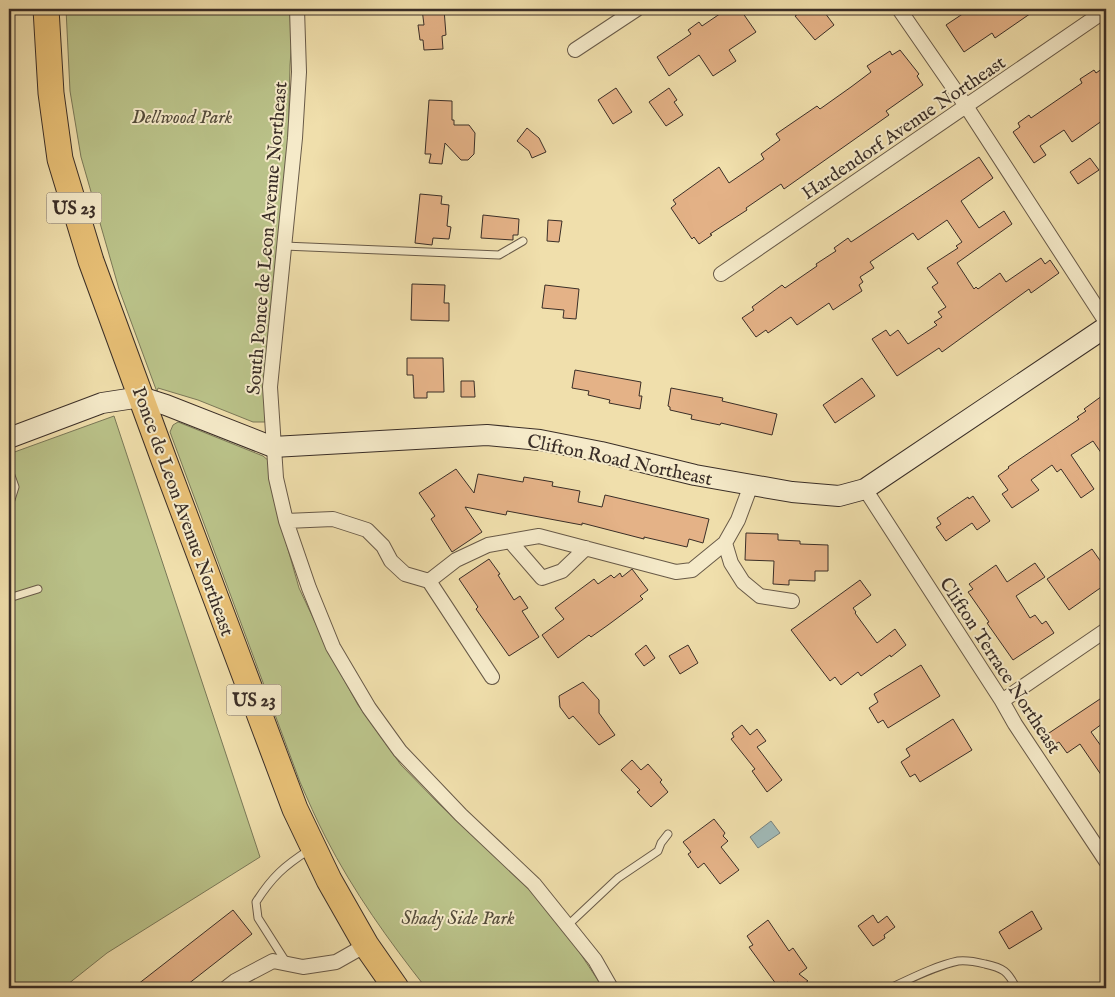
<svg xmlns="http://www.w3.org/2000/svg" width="1115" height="997" font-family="'IM FELL English',serif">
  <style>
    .green { fill: #bac289; stroke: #7a7858 }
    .water { fill: #a0b9b6; stroke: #77817d }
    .building { fill: #e4b287; stroke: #3a2e27 }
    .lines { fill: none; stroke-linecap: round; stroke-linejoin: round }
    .lane-casing { stroke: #685a48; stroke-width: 9 }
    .street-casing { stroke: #685a48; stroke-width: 16 }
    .secondary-casing { stroke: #3a2e27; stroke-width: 22 }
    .highway-casing { stroke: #3a2e27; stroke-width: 27 }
    .lane { stroke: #f5eac9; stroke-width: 7 }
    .street { stroke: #f5eac9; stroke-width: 14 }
    .secondary { stroke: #f5eac9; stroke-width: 20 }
    .highway { stroke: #e8c076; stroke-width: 25 }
    .labels { text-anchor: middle; stroke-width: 4; stroke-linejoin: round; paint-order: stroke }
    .shield { fill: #f5eac9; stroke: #726658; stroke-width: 1 }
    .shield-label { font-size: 18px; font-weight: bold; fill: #3a2e27 }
    .park-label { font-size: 19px; font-style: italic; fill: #544c3b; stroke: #f5eac9 }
    .street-label { font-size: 19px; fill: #3a2e27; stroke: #f5eac9 }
  </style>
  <rect width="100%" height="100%" fill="#f0dfac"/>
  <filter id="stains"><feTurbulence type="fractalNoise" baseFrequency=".004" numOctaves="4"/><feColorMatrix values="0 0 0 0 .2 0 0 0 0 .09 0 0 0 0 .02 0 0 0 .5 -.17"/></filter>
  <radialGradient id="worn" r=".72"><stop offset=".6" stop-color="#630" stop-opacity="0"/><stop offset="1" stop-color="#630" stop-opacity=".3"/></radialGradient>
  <path class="green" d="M 66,9 L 294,9 L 290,65 L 288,144 L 265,422 L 253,422 L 198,400 L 158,388 L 157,392 L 119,289 L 81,157 L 70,91 Z
    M 114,416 L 260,857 L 107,953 L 63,988 L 9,988 L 9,454 Z
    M 178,422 L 263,456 L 269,461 L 274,500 L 299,588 L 330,654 L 358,705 L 401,765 L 439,804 L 528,887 L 559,921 L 603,988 L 426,988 C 389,941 353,891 326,838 C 316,819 308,800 300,782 L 170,432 L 173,425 Z"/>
  <path class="water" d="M 771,821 L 780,833 L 758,848 L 750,837 Z"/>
  <path class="building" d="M 422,9 L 444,9 L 446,35 L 442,36 L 443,49 L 424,50 L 423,40 L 420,40 L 418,25 L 424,25 Z
    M 727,9 L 740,9 L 756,32 L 729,50 L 736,61 L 713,76 L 699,55 L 669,76 L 657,57 L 691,34 L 688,30 L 699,22 L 702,26 Z
    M 794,9 L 822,9 L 834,25 L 815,40 L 795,16 L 798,14 Z
    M 970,9 L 1037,9 L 995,38 L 992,33 L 964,52 L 946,25 Z
    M 900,50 L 919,74 L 917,76 L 923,85 L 886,111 L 889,115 L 784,189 L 781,184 L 746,208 L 747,210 L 710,234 L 712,235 L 699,244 L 694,237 L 692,239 L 671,208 L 676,204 L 673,200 L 719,167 L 729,183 L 764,159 L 761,154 L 780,140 L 776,134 L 817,106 L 820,109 L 851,87 L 871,72 L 867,66 L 890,51 L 892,55 Z
    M 1106,66 L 1106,118 L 1072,142 L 1064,130 L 1040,146 L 1046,155 L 1034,163 L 1013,132 L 1020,127 L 1018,123 L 1029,115 L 1031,118 L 1082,83 L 1080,79 L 1094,70 L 1096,73 Z
    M 616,88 L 632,112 L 613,124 L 598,100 Z
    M 669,88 L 677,100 L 674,102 L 683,115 L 666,126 L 649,102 Z
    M 429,100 L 452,101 L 452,120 L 454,120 L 454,125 L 469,125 L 475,133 L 474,154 L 468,160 L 461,160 L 445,143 L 442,164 L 429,163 L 431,154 L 425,154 Z
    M 527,128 L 539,138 L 546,152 L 532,158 L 529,151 L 517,141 Z
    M 979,157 L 993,178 L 961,201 L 979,228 L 1004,211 L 1012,224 L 957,263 L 974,289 L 976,287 L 978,289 L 1000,273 L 1006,282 L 1041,258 L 1045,264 L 1050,260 L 1059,273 L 1031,293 L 1029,289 L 942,352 L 939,348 L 897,376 L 872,339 L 886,330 L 890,336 L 898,330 L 908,344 L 937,325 L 934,322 L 942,317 L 938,312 L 946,307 L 932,287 L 938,283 L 927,268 L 958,248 L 956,246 L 962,242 L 947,220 L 918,240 L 913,233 L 870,262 L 874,268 L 860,277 L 863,282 L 859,285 L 862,291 L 833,310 L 829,303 L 797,325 L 791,317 L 768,333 L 766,330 L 756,337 L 742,318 L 754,310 L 752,307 L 782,285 L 785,288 L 817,266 L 816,264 L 836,251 L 834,248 L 848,238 L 851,242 Z
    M 1090,158 L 1099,170 L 1078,184 L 1070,172 Z
    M 420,194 L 442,196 L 441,204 L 449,205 L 447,226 L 451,227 L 449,239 L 433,238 L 432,245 L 415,243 Z
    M 483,215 L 519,219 L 518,235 L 513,235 L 513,240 L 481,238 Z
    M 548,220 L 562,221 L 559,242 L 547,241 Z
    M 412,284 L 445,285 L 444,303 L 449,303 L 449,321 L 411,320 Z
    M 545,285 L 579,289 L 576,319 L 563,318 L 564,310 L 542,308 Z
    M 407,358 L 443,358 L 444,392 L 427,392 L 427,398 L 414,398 L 413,375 L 407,375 Z
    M 575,370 L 641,382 L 639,396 L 642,396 L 640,409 L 609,403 L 610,400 L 588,395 L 589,391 L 572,388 Z
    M 862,378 L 875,396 L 835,423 L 823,405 Z
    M 461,381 L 474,381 L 475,397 L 461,397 Z
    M 671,388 L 723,398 L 722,401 L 777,414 L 772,435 L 721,423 L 720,425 L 691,419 L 692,415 L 670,410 L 670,407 L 668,406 Z
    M 1106,393 L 1106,460 L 1093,441 L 1071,455 L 1094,489 L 1081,498 L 1061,469 L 1057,472 L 1052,465 L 1031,480 L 1039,490 L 1012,508 L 1002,494 L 1008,490 L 998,476 L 1009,468 L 1008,467 L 1079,419 L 1077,417 L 1086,411 L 1084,409 Z
    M 456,469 L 474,493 L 478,474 L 523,482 L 524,477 L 553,482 L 552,486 L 580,491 L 578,502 L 602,507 L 605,495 L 709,519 L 703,543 L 689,539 L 687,547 L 644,537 L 644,539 L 582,523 L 582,525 L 507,511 L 506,515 L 465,507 L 482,532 L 452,552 L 431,519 L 435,516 L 419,493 Z
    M 973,496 L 990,521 L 977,530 L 972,523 L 946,541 L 936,527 L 941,524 L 937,518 L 968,497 L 969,499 Z
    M 746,533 L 778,534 L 778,540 L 800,541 L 800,544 L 828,545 L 828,571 L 815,571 L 815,581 L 789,580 L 789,585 L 773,584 L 774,561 L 745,560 Z
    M 1092,549 L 1106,569 L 1106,584 L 1069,610 L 1047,579 Z
    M 489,559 L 500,574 L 498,575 L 514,600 L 520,596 L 528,608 L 522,611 L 539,637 L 509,656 L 476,609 L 478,607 L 459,579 Z
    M 1035,563 L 1045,577 L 1016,596 L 1030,618 L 1035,615 L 1042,624 L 1046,621 L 1054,633 L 1013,660 L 987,623 L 989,622 L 968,592 L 973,589 L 969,584 L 996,565 L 1007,582 Z
    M 632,569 L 648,590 L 640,596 L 643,599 L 608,625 L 591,637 L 589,635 L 558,658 L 542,635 L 564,619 L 555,608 L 594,579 L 598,584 L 611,575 L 614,578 L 620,573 L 622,577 Z
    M 860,580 L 871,595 L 853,608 L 856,612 L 855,613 L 877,643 L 895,629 L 906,645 L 891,657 L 890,655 L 861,676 L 858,672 L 841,685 L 835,677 L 830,681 L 791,630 Z
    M 646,645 L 655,658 L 644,666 L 635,654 Z
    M 688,645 L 698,663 L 680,674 L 669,656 Z
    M 921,665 L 940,696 L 888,728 L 883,720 L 878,723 L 869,708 L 878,702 L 874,694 Z
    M 583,682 L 599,700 L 599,713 L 615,735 L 599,745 L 573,716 L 569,719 L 560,707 L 559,696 Z
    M 1106,695 L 1106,721 L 1091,732 L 1106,753 L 1106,782 L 1080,744 L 1067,753 L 1059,742 L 1053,745 L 1046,735 Z
    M 953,719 L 972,750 L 920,782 L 915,774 L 910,777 L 901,762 L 910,756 L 906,749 Z
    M 742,725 L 750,735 L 757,729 L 766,741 L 757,747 L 782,780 L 767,792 L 752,771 L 755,769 L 731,739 L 734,737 L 732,733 Z
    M 632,760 L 641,770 L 648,764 L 662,780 L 660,782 L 668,792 L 651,807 L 637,792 L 640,790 L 621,770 Z
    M 714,819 L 725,833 L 723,836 L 728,841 L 721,847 L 739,870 L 720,884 L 704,863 L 698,868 L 688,854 L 691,852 L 683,842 Z
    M 233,910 L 252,934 L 183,988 L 133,988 Z
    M 1032,911 L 1042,929 L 1009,949 L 999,932 Z
    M 873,915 L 878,923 L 887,916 L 895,927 L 884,935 L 885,938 L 873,946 L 858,926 Z
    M 768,920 L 789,951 L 793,948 L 807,968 L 799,974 L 808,981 L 798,988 L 792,988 L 788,982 L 779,988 L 749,947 L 753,945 L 747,936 Z"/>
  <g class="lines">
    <defs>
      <path id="lane" d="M 284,246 L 499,255 L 523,241
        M 9,470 L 15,487 L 9,506
        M 9,598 L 38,589
        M 567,926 L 618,878 L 658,851 L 661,843 L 668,834
        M 286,962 L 258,918 L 256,902 C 272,877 284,866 309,850
        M 890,988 C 912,978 935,966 958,961 C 967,960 977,962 985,964 C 1003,968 1008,971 1016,988"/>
      <path id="street" d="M 297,9 L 299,72 L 295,138 L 270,387 L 276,478 L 286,521 L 309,588 L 333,647 L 369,708 L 400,751 L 461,815 L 534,884 L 595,960 L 611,988
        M 899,9 L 966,106 L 1106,322
        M 575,50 L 637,9
        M 721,274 L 1106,10
        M 865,489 L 1002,701 L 1015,724 L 1106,861
        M 286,521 L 333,519 L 367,530 L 383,546 L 391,561 L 405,574 L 429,581 L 456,560 L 488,545 L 539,536 L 676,572 L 692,570 L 725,543 L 738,520 L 751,485
        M 510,541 L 542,578 L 562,571 L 586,548
        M 725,543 L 731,563 L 743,582 L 760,596 L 792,601
        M 429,581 L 492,677
        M 1002,701 L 1106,630
        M 226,988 L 235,981 L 273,961 L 303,967 L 336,962 L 366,945"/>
      <path id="secondary" d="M 9,438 L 102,403 L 141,397 L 166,405 L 273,447 L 487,435 L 540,440 L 601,452 L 695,475 L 792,492 L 839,496 L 865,489 L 1106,327"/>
      <path id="highway" d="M 46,9 L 51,93 L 60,159 L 91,261 L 164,460 L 295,809 L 329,880 L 366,945 L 396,988"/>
    </defs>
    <use href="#lane" class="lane-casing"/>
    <use href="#street" class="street-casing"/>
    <use href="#secondary" class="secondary-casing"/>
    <use href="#highway" class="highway-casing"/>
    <use href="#lane" class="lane"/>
    <use href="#street" class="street"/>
    <use href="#secondary" class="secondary"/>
    <use href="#highway" class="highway"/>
  </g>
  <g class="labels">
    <g class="shield">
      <rect x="46.5" y="192.5" width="55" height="31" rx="4"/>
      <rect x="226.5" y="684.5" width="55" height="31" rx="4"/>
    </g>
    <g class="shield-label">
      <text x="74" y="214">US 23</text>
      <text x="254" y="706">US 23</text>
    </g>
    <g class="park-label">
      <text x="182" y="123">Dellwood Park</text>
      <text x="458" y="924">Shady Side Park</text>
    </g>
    <g class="street-label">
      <text transform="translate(903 127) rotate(-34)" y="7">Hardendorf Avenue Northeast</text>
      <text transform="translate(266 238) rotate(-85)" y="7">South Ponce de Leon Avenue Northeast</text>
      <text transform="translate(620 459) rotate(12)" y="7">Clifton Road Northeast</text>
      <text transform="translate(184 511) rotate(70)" y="7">Ponce de Leon Avenue Northeast</text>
      <text transform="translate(1001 665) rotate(57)" y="7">Clifton Terrace Northeast</text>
    </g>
  </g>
  <rect width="1115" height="997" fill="none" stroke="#f0dfac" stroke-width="30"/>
  <rect x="10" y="10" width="1095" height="977" fill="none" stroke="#3a2e27" stroke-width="2.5"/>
  <rect x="15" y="15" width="1085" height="967" fill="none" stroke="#3a2e27"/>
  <rect width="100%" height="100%" filter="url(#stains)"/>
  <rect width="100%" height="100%" fill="url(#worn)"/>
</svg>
